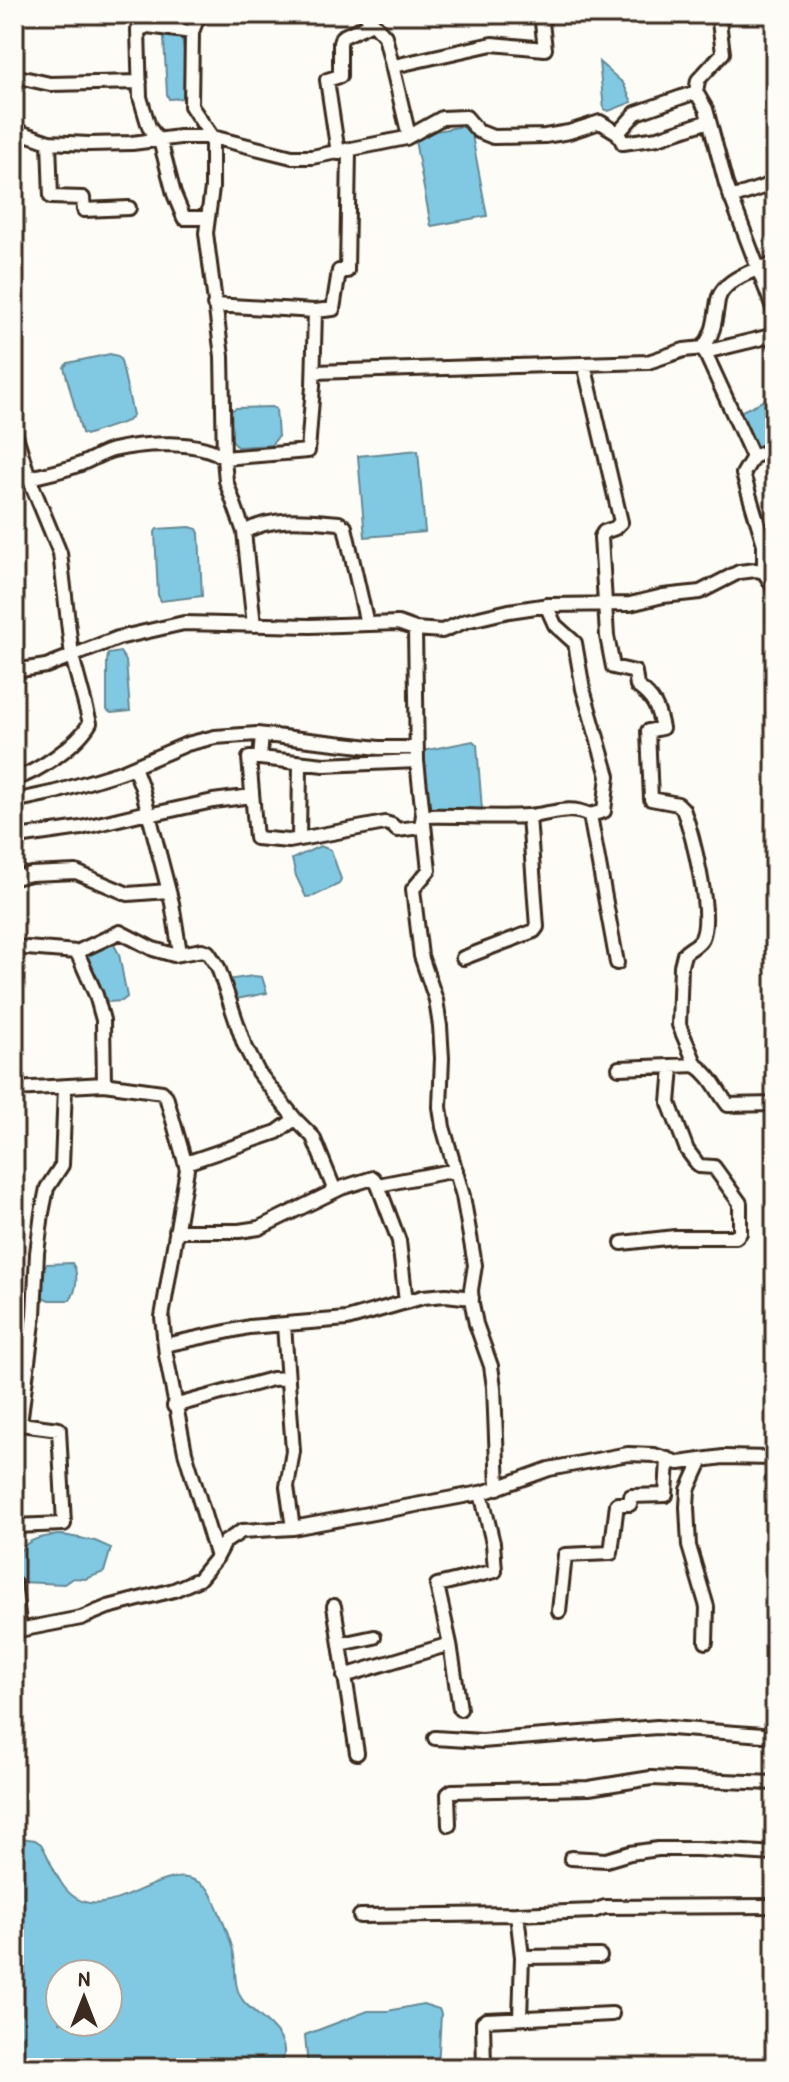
<svg xmlns="http://www.w3.org/2000/svg" width="789" height="2082" font-family="'Patrick Hand',sans-serif">
  <style>
    .water { fill: #81c9e2; stroke: #658994; stroke-width: 2; fill-rule: evenodd }
    .lines { fill: none; stroke-linecap: round; stroke-linejoin: round }
    .minor-casing { stroke: #3b2a1e; stroke-width: 18 }
    .minor { stroke: #fdfcf7; stroke-width: 12 }
  </style>
  <rect width="100%" height="100%" fill="#fdfcf7"/>
  <filter id="ink" filterUnits="userSpaceOnUse"><feTurbulence type="fractalNoise" baseFrequency=".0125" numOctaves="2"/><feDisplacementMap in="SourceGraphic" scale="16" xChannelSelector="R" yChannelSelector="G"/><feConvolveMatrix kernelMatrix="1 2 1 2 8 2 1 2 1" color-interpolation-filters="sRGB"/></filter>
  <g filter="url(#ink)">
    <path class="water" d="M 168,35 L 181,35 L 186,60 L 183,98 L 169,99 L 167,94 L 164,38 Z
      M 599,62 L 623,83 L 632,102 L 609,111 L 604,109 Z
      M 470,125 L 487,216 L 431,226 L 414,135 Z
      M 110,354 L 118,356 L 121,361 L 133,415 L 128,421 L 86,435 L 82,433 L 64,367 L 68,363 Z
      M 775,395 L 775,445 L 759,452 L 738,413 Z
      M 272,407 L 276,409 L 278,437 L 271,445 L 237,447 L 228,434 L 228,412 L 236,408 Z
      M 418,450 L 425,532 L 365,537 L 358,456 Z
      M 190,527 L 197,529 L 199,533 L 202,596 L 161,601 L 158,595 L 155,532 L 157,529 Z
      M 120,652 L 126,661 L 130,711 L 111,713 L 107,710 L 107,662 L 108,654 Z
      M 473,741 L 477,745 L 482,810 L 427,812 L 422,751 Z
      M 320,846 L 331,850 L 341,879 L 339,884 L 314,896 L 306,897 L 296,876 L 292,859 Z
      M 112,941 L 119,954 L 127,997 L 122,1001 L 108,1002 L 100,994 L 82,955 Z
      M 253,976 L 262,977 L 267,993 L 231,1000 L 227,980 Z
      M 72,1263 C 79,1273 77,1291 70,1300 L 49,1300 L 40,1296 L 43,1267 L 47,1264 Z
      M 63,1535 L 95,1541 L 111,1548 L 104,1572 L 85,1579 L 73,1578 L 64,1584 L 21,1582 C 7,1546 31,1536 63,1535 Z
      M 14,1837 L 35,1840 L 41,1844 C 49,1857 55,1875 64,1887 C 101,1935 158,1861 196,1881 C 199,1882 205,1886 207,1888 C 214,1896 233,1945 234,1956 C 236,1972 233,1990 245,2003 C 262,2021 296,2037 280,2068 L 14,2068 ZM 60,1974 L 108,1974 L 108,2022 L 60,2022 Z
      M 423,2004 L 439,2009 L 441,2014 L 438,2068 L 308,2068 L 305,2035 L 368,2011 L 388,2011 Z"/>
    <g class="lines">
      <defs>
        <path id="minor" d="M 199,14 L 192,32 L 191,106 L 212,137 L 212,188 L 206,233 L 222,356 L 224,458 L 226,481 L 244,532 L 254,625
          M 365,14 L 385,36 L 409,136
          M 718,14 L 723,53 L 698,80 L 696,92 L 706,109 L 726,184 L 775,313
          M 192,32 L 148,26 L 138,30 L 140,97 L 149,127 L 161,144 L 174,194 L 184,218 L 208,218
          M 394,66 L 492,44 L 545,49 L 541,14
          M 14,76 L 50,84 L 140,82
          M 14,130 L 49,142 L 89,144 L 132,143 L 180,137 L 212,137 L 292,157 L 312,157 L 406,138 L 442,118 L 466,117 L 478,131 L 493,137 L 545,136 L 569,132 L 600,122 L 618,133 L 623,143 L 658,138 L 709,121
          M 618,133 L 636,113 L 696,92
          M 49,142 L 51,197 L 83,198 L 84,210 L 129,208
          M 338,153 L 327,80 L 340,76 L 340,43 L 342,37 L 372,23
          M 731,198 L 775,183
          M 214,305 L 315,311
          M 703,348 L 753,457 L 743,474 L 764,544 L 764,572
          M 703,348 C 715,332 715,319 718,300 C 723,279 756,269 775,264
          M 705,352 L 775,335
          M 584,364 L 621,522 L 615,528 L 604,532 L 601,537 L 607,636 L 613,667 L 635,672 L 637,686 C 654,698 658,708 662,728 L 648,731 L 651,799 L 678,804 L 683,809 C 692,833 713,914 702,938 C 699,945 690,948 684,954 L 681,966 L 679,1025 L 696,1065
          M 314,372 L 648,362 L 684,350 L 703,348
          M 14,429 L 29,478 L 60,553 L 72,656 L 90,723 C 77,745 38,772 14,779
          M 753,457 L 775,448
          M 29,478 C 46,474 63,471 78,465 C 90,461 101,453 113,450 C 141,443 201,439 224,458 L 308,451 L 313,386 L 315,311 L 333,309 L 339,271 L 347,271 L 349,150
          M 244,532 C 274,516 305,520 339,523 L 345,527 L 367,624
          M 546,605 L 555,625 L 575,643 L 583,689 L 608,776 L 604,811 L 590,815 L 617,963
          M 775,606 L 775,626
          M 415,629 L 417,761 L 429,870 L 413,889 L 421,956 L 436,1000 L 440,1026 L 442,1058 L 440,1107 L 443,1127 L 463,1196 L 475,1265 L 471,1290 L 472,1304 L 476,1324 L 491,1366 L 494,1387 L 498,1488
          M 14,671 L 46,666 L 118,638 L 184,623 L 310,626 L 398,623 L 415,629 L 442,631 L 466,621 L 509,611 L 549,605 L 630,604 L 663,596 L 700,592 L 739,572 L 756,570 L 764,572 L 775,589
          M 262,735 L 260,758 L 249,758 L 256,838 L 289,841 L 385,823 L 392,825 L 397,830 L 421,827 L 423,815
          M 260,758 L 324,765 L 417,761
          M 134,767 L 142,788 L 172,903 L 180,953
          M 14,801 L 56,792 L 121,772 L 187,744 L 215,737 L 257,734 L 379,748 L 416,748
          M 14,805 L 18,837 L 14,862
          M 149,815 L 213,801 L 252,796
          M 424,816 C 459,815 494,818 528,816 C 551,815 567,804 590,815
          M 18,837 L 81,828 L 148,812
          M 299,839 L 300,763
          M 14,878 L 31,874 L 76,872 L 128,894 L 168,891
          M 14,947 L 77,952 L 96,995 L 103,1020 L 104,1084 L 162,1092 L 166,1096 L 187,1169 L 162,1317 L 166,1355 L 185,1452 L 217,1557
          M 77,952 L 120,932 L 153,949 L 174,955 L 202,950 L 208,952 L 218,967 L 244,1044 L 258,1072 L 295,1119 L 313,1137 L 335,1191
          M 463,958 L 534,931 L 537,927 L 529,816
          M 14,1065 L 14,1093
          M 619,1068 L 696,1065 C 712,1076 717,1091 728,1105 L 775,1104
          M 15,1089 L 104,1084
          M 186,1163 L 277,1132 L 295,1119
          M 378,1185 L 399,1241 L 406,1302
          M 176,1231 L 239,1231 L 259,1228 L 341,1188 L 373,1178 L 378,1185 L 456,1170
          M 622,1243 L 675,1237 L 736,1237 L 740,1233 L 740,1203 L 714,1167 L 699,1166 L 687,1150 L 669,1103 L 672,1067
          M 284,1325 L 293,1451 L 287,1487 L 293,1528
          M 165,1345 L 249,1327 L 347,1319 L 423,1297 L 446,1295 L 472,1298
          M 174,1406 L 272,1379 L 288,1378
          M 701,1461 L 688,1490 L 687,1507 L 689,1546 L 707,1607 L 706,1642
          M 14,1526 L 64,1524 L 59,1429 L 20,1424 L 34,1315 L 37,1253 L 42,1213 L 47,1188 L 62,1165 L 65,1087
          M 14,1583 L 20,1630
          M 334,1606 L 357,1753
          M 559,1611 L 565,1555 L 611,1553 L 617,1504 L 630,1504 L 631,1496 L 666,1495 L 668,1459
          M 14,1631 L 81,1618 L 108,1607 L 174,1590 L 199,1579 L 217,1557 L 225,1542 L 242,1531 L 293,1528 L 485,1492 L 549,1469 L 628,1454 L 654,1455 L 679,1463 L 723,1457 L 772,1458 L 775,1461
          M 341,1644 L 374,1637
          M 450,1644 L 460,1709
          M 344,1676 L 450,1644 L 437,1585 L 495,1571 L 493,1543 L 481,1493
          M 435,1738 L 482,1741 L 657,1727 L 775,1736
          M 449,1825 L 448,1794 L 452,1791 L 589,1788 L 651,1778 L 775,1783
          M 571,1858 L 606,1860 L 630,1853 L 658,1849 L 697,1849 L 775,1854
          M 360,1916 L 517,1914
          M 522,1957 L 600,1956
          M 520,2018 L 522,1957 L 517,1914 L 593,1911 L 605,1907 L 775,1906
          M 484,2068 L 483,2022 L 486,2020 L 612,2014"/>
      </defs>
      <use href="#minor" class="minor-casing"/>
      <use href="#minor" class="minor"/>
    </g>
  </g>
  <rect width="789" height="2082" fill="none" stroke="#fdfcf7" stroke-width="48"/>
  <rect x="24" y="24" width="741" height="2034" fill="none" stroke="#3b2a1e" stroke-width="3" filter="url(#ink)"/>
  <g transform="translate(84 1998)"><circle r="38" fill="#fdfcf7" stroke="#afa8a0" stroke-width="2"/>
  <path d="M0-6L14 30L0 20L-14 30Z" fill="#3b2a1e"/>
  <text y="-12" font-size="22" font-weight="bold" text-anchor="middle" fill="#3b2a1e">N</text>
  </g>
</svg>
